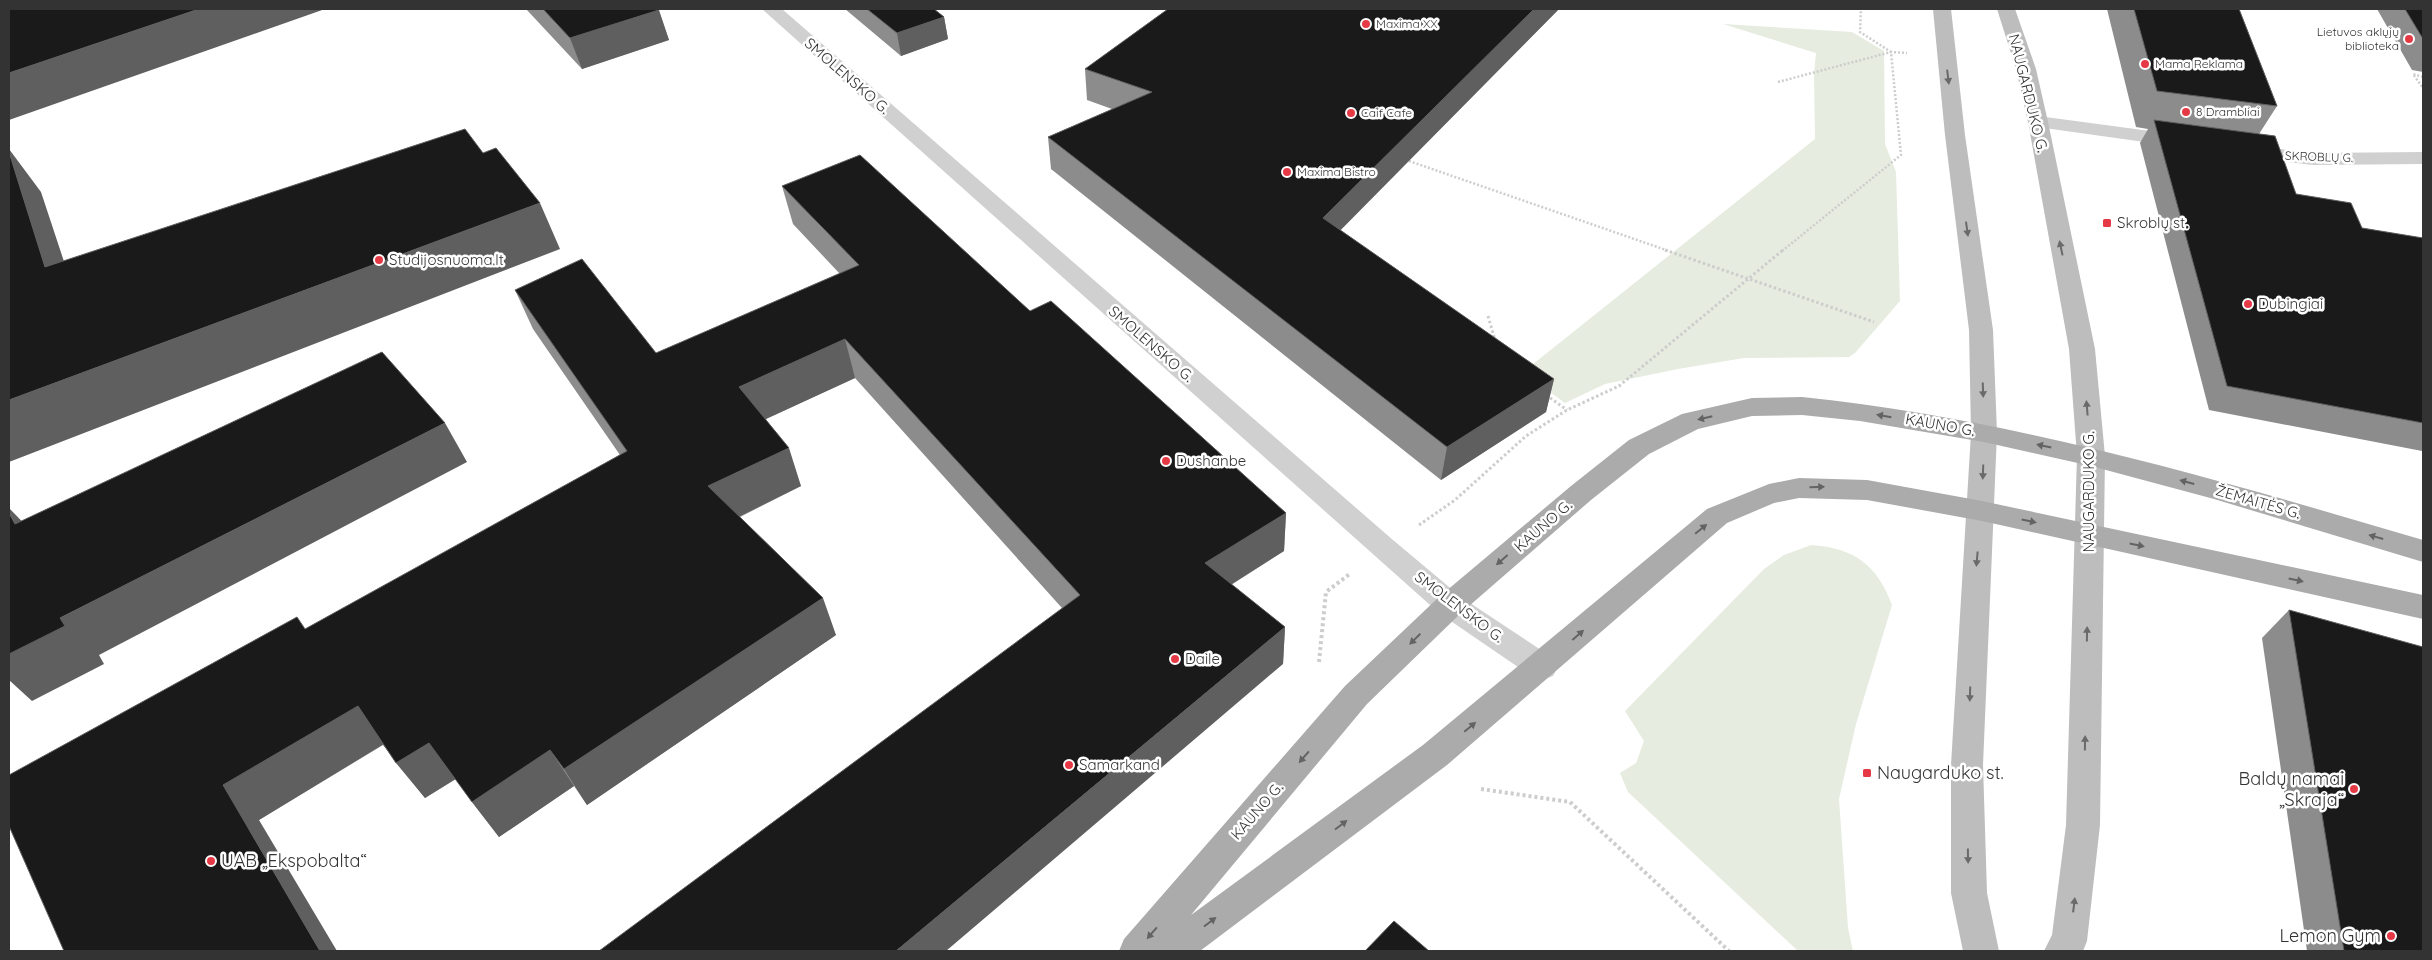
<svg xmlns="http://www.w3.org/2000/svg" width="2432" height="960" font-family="Quicksand,sans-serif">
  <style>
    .green { fill: #e6ecdf }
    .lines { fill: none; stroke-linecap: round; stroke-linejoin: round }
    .path-far2 { stroke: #cdcdcd; stroke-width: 2.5; stroke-dasharray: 2 2; stroke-linecap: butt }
    .path-far1 { stroke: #cdcdcd; stroke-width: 3; stroke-dasharray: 2.5 2.5; stroke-linecap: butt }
    .path { stroke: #cdcdcd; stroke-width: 4; stroke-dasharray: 3 3; stroke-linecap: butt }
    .minor { fill: #d0d0d0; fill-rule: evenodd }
    .secondary { fill: #bdbdbd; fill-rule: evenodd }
    .primary { fill: #ababab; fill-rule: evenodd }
    .wall { fill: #8c8c8c }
    .shaded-wall { fill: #5f5f5f }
    .building { fill: #1a1a1a; stroke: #5f5f5f }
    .oneway { fill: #6a6a6a }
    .oneway2 { fill: #636363 }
    .poi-dot { fill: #e63946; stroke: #fff; stroke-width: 2 }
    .labels { text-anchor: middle; stroke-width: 5; stroke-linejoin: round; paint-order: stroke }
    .far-poi-label { font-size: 12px; fill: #333; stroke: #fff; text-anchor: start }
    .far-street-label { font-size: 12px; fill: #333; stroke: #fff }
    .street-label { font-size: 15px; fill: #333; stroke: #fff }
    .poi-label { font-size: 15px; fill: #333; stroke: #fff; text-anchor: start }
    .near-poi-label { font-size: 18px; fill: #333; stroke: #fff; text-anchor: start }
  </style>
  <rect width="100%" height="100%" fill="#fff"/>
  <path class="green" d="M 1723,24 L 1852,32 L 1884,51 L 1885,144 L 1896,172 L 1900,301 L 1855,353 L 1849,357 L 1744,358 L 1678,369 L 1605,384 L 1565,403 L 1523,372 L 1815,139 L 1814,74 L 1816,53 Z
    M 1811,545 C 1855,548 1877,565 1892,605 L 1856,724 L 1839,799 L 1848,928 L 1853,951 L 1798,951 L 1628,792 L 1620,773 L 1636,763 L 1644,741 L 1625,711 L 1764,569 L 1784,555 Z"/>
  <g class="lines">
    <path class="path-far2" d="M 2423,77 L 2413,74 L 2423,88
      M 1778,82 L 1891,52 L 1907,53
      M 1409,161 L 1669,251
      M 1782,251 L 1901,155 L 1891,52 L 1860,32 L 1861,9"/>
    <path class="path-far1" d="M 1665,250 L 1874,322
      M 1488,316 L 1495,340
      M 1546,395 L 1567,410
      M 1419,525 L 1455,500 L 1526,436 L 1567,410 L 1619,386 L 1783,250"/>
    <path class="path" d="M 1319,662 L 1326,592 L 1351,573
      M 1481,789 L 1570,802 L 1729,951"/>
    <path class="minor" d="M 762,9 L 782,9 L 1393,540 L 1461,597 L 1553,658 L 1558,667 L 1553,676 L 1542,680 L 1531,676 L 1439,613 Z
      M 2038,116 L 2180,135 L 2187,137 L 2191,141 L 2187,145 L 2180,147 L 2031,126 L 2028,122 L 2031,118 Z
      M 2245,145 L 2313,153 L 2423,152 L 2423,164 L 2313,165 L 2237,156 L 2234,151 L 2237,146 Z"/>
    <path class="secondary" d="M 1933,9 L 1951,9 L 1965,135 L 1993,330 L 1997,433 L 1983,765 L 1987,893 L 1999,951 L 1963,951 L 1951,893 L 1951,765 L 1971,433 L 1969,330 L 1945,135 Z
      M 1997,9 L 2015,9 L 2036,69 L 2048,122 L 2095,349 L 2105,456 L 2100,825 L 2087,941 L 2083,951 L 2044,951 L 2052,935 L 2066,825 L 2077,456 L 2069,349 L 2028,122 L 2016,69 Z"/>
    <path class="primary" d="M 1802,397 C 2015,419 2219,480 2423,540 L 2423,562 L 2214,499 L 2091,466 L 1984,442 L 1860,421 L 1802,415 L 1752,416 L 1698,429 L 1649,454 L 1591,500 L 1461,613 L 1367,704 L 1191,915 L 1423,745 L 1707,509 L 1769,484 L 1799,478 L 1867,480 L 1982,501 L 2423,595 L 2423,619 L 1982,521 L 1867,500 L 1799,498 L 1774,503 L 1727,523 L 1447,765 L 1200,951 L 1119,951 L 1124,939 L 1345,686 L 1439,597 L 1571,486 L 1629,440 L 1682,414 L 1752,398 Z"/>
  </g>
  <path class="wall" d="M 526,9 L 658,9 L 669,40 L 582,69 Z
    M 845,9 L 934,9 L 944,17 L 948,39 L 901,56 Z
    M 1168,9 L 1559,9 L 1340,230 L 1554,379 L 1546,412 L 1441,480 L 1051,169 L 1048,137 L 1112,109 L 1087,100 L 1085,69 Z
    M 2107,9 L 2239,9 L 2277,106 L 2259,134 L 2296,194 L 2362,228 L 2423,238 L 2423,455 L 2422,451 L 2209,410 L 2140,143 L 2148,129 L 2136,127 Z
    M 2377,9 L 2423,9 L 2423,72 L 2412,70 Z
    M 782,186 L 1030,311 L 1286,513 L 1284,551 L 1231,585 L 1285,627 L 1283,664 L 1062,608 L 855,378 L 766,419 L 801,486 L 740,517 L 836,635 L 587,805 L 574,786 L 499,837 L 472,802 L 456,779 L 425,798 L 383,745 L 259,820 L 64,951 L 307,629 L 620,455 L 533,329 L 515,290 L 656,353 L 840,274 L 793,224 Z
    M 2289,610 L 2423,951 L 2307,951 L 2262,638 Z"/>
  <path class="shaded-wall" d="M 199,9 L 325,9 L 9,120 L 9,73 Z
    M 1534,9 L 1559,9 L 1320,251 L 1323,218 Z
    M 659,10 L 669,40 L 582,69 L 570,38 Z
    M 944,17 L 948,39 L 901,56 L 897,33 Z
    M 9,149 L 41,192 L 81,313 L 45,267 L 9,152 Z
    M 540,203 L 560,249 L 9,462 L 9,400 Z
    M 845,339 L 855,378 L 753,425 L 739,387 Z
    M 1554,379 L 1546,412 L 1441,480 L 1447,447 Z
    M 445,423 L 467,462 L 99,655 L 104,664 L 32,701 L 9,680 L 9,654 L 60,618 Z
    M 789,448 L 801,486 L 724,524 L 708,486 Z
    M 9,508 L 41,541 L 15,524 L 9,513 Z
    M 1286,513 L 1284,551 L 1205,601 L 1205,563 Z
    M 823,598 L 836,635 L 587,805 L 564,769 Z
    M 1285,627 L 1283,664 L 946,951 L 896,951 Z
    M 358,706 L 387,742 L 259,820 L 337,951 L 320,951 L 223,785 Z
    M 429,743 L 457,778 L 425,798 L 396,763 Z
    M 550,750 L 574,786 L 499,837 L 472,802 Z"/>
  <path class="building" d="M 9,9 L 199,9 L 9,73 Z
    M 543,9 L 658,9 L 659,10 L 570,38 Z
    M 867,9 L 934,9 L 944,17 L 897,33 Z
    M 1168,9 L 1534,9 L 1323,218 L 1554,379 L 1447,447 L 1048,137 L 1152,92 L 1085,69 Z
    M 2134,9 L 2239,9 L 2277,106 L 2157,91 Z
    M 2405,9 L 2423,9 L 2423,39 Z
    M 2154,120 L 2275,136 L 2296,194 L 2351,203 L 2362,228 L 2423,238 L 2423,423 L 2227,386 Z
    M 465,129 L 483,153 L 496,148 L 540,203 L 9,400 L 9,152 L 45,267 Z
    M 860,155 L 1030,311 L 1051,301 L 1286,513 L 1205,563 L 1285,627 L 896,951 L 599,951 L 1080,595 L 845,339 L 739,387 L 789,448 L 708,486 L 823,598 L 564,769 L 550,750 L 472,802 L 429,743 L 396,763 L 358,706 L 223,785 L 320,951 L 64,951 L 9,826 L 9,775 L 297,617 L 305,629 L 627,451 L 515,290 L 582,259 L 656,353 L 859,265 L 782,186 Z
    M 382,352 L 445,423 L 60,618 L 65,626 L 9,654 L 9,513 L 15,524 Z
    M 2289,610 L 2423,647 L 2423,951 L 2344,951 Z
    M 1394,921 L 1429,951 L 1365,951 Z"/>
  <defs><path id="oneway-solid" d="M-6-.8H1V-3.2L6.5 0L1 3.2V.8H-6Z" transform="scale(1.25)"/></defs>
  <g class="oneway">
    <use href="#oneway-solid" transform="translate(1948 77) rotate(83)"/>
    <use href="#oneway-solid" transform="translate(1967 229) rotate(82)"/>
    <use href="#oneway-solid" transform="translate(2061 248) rotate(-102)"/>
    <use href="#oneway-solid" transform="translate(1983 390) rotate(88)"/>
    <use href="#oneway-solid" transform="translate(2087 408) rotate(-95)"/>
    <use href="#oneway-solid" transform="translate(1983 472) rotate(92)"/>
    <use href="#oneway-solid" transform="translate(1977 559) rotate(95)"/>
    <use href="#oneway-solid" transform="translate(2087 634) rotate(-89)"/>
    <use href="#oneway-solid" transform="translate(1970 694) rotate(92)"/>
    <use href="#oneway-solid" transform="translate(2085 743) rotate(-89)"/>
    <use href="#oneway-solid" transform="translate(1968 856) rotate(89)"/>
    <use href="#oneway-solid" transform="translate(2074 905) rotate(-83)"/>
  </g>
  <g class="oneway2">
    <use href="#oneway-solid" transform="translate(1884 416) rotate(-170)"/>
    <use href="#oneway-solid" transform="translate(1705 418) rotate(167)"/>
    <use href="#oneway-solid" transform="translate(2044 446) rotate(-168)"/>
    <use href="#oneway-solid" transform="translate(2187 482) rotate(-165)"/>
    <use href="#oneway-solid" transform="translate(1817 487) rotate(-1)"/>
    <use href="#oneway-solid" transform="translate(2029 521) rotate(12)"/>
    <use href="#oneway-solid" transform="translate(1701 529) rotate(-39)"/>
    <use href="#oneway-solid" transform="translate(2376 537) rotate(-164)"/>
    <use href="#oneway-solid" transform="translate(2137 545) rotate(12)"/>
    <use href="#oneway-solid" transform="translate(1502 560) rotate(139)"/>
    <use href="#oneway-solid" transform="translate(2296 580) rotate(12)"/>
    <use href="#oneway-solid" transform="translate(1578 635) rotate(-41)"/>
    <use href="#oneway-solid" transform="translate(1415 639) rotate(136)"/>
    <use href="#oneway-solid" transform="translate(1470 727) rotate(-40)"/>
    <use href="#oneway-solid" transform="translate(1304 757) rotate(131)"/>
    <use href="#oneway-solid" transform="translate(1341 825) rotate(-37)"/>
    <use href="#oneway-solid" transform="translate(1210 922) rotate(-37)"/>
    <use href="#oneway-solid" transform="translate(1152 933) rotate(131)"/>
  </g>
  <g class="poi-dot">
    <circle cx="1366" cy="24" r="5"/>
    <circle cx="2409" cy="39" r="5"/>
    <circle cx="2145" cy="64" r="5"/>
    <circle cx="2186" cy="112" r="5"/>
    <circle cx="1351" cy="113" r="5"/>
    <circle cx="1287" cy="172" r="5"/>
    <rect x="2102" y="218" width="10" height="10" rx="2.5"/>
    <circle cx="379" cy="260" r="5"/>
    <circle cx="2248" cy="304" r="5"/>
    <circle cx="1166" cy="461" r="5"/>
    <circle cx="1175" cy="659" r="5"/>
    <circle cx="1069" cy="765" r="5"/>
    <rect x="1862" y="768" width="10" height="10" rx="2.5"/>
    <circle cx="2354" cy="789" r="5"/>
    <circle cx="211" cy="861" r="5"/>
    <circle cx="2391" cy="936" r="5"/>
  </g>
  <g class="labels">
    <g class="far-poi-label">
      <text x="1376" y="28">Maxima XX</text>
      <text x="2399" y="36" text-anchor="end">Lietuvos aklųjų<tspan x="2399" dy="14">biblioteka</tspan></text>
      <text x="2155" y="68">Mama Reklama</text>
      <text x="2196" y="116">8 Drambliai</text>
      <text x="1361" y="117">Caif Cafe</text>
      <text x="1297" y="176">Maxima Bistro</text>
    </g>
    <g class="far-street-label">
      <text transform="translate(2319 157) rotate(2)" y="4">SKROBLŲ G.</text>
    </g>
    <g class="street-label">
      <text transform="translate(847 76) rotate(41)" y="5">SMOLENSKO G.</text>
      <text transform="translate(2028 93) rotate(76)" y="5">NAUGARDUKO G.</text>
      <text transform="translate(1151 344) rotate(41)" y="5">SMOLENSKO G.</text>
      <text transform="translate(1940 425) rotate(10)" y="5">KAUNO G.</text>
      <text transform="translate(2089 492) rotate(-90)" y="5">NAUGARDUKO G.</text>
      <text transform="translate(2258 502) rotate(16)" y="5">ŽEMAITĖS G.</text>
      <text transform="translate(1543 526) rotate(-41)" y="5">KAUNO G.</text>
      <text transform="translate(1459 607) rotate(37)" y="5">SMOLENSKO G.</text>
      <text transform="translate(1257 811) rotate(-49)" y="5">KAUNO G.</text>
    </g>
    <g class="poi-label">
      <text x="2117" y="228">Skroblų st.</text>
      <text x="389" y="265">Studijosnuoma.lt</text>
      <text x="2258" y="309">Dubingiai</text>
      <text x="1176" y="466">Dushanbe</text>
      <text x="1185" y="664">Daile</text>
      <text x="1079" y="770">Samarkand</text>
    </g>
    <g class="near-poi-label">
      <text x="1877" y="779">Naugarduko st.</text>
      <text x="2344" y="785" text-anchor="end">Baldų namai<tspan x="2344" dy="21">„Skraja“</tspan></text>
      <text x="221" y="867">UAB „Ekspobalta“</text>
      <text x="2381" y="942" text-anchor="end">Lemon Gym</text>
    </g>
  </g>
  <rect width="2432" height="960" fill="none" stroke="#333333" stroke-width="20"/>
</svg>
